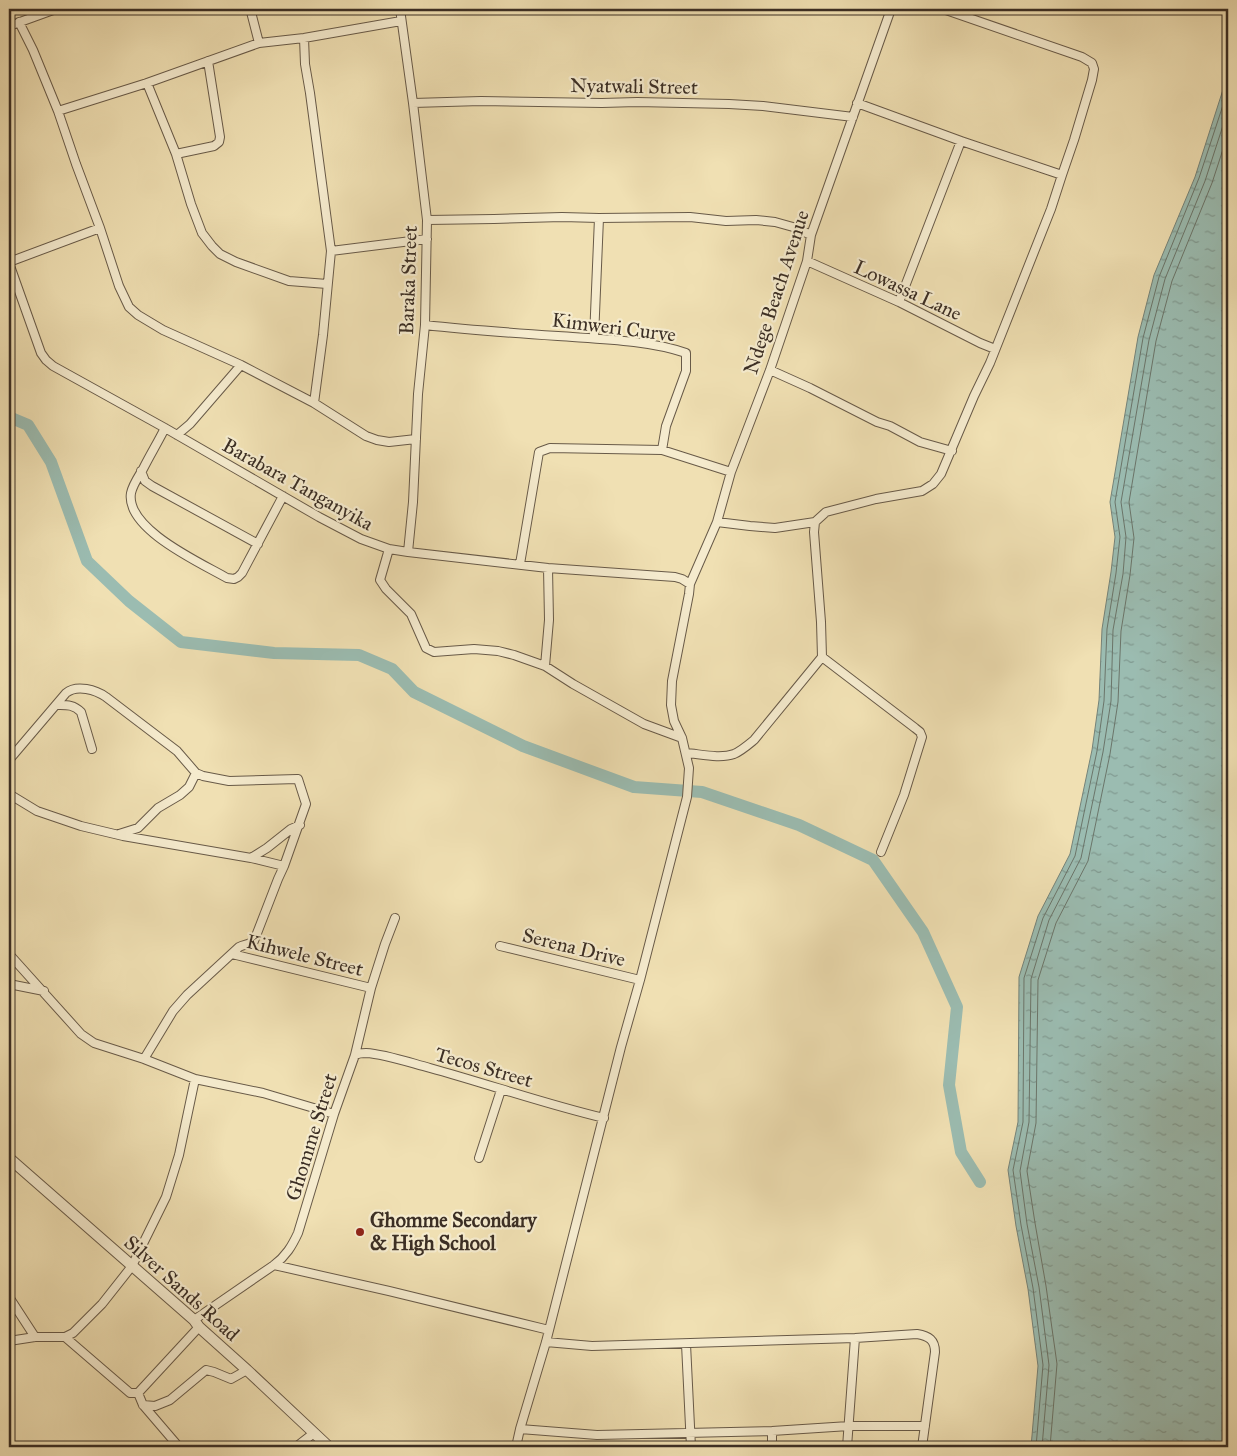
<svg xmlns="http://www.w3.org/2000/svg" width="1237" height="1456" font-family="'IM FELL Great Primer',serif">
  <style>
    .water { fill: url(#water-ripples); stroke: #758379 }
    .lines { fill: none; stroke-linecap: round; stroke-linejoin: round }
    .shore { stroke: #6b756a; stroke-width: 1 }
    .river { stroke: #9bbcb1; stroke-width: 12 }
    .minor-casing { stroke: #685a48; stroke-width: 10 }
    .tertiary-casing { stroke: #685a48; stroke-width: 12 }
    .minor { stroke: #f5ebce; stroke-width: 8 }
    .tertiary { stroke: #f5ebce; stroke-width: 10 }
    .poi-dot { fill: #8f2418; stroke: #f5ebce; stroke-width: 2 }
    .labels { text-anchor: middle; stroke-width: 4.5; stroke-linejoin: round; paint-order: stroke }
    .street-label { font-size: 20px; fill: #3b2e24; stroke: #f5ebce }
    .poi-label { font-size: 20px; font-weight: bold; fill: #3b2e24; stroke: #f5ebce; text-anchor: start }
  </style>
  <defs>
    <pattern id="water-ripples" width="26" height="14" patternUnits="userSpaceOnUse" patternTransform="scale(1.25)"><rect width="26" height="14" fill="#9bbcb1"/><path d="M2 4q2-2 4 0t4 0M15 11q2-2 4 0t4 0" fill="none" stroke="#809990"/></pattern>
  </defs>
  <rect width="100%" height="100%" fill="#f0e0b3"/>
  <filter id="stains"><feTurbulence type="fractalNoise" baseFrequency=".004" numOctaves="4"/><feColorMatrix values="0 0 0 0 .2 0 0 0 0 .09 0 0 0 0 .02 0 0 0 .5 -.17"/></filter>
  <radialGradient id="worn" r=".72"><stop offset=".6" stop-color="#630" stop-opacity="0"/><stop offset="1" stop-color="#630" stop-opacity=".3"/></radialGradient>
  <path class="water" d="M 1228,74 L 1228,1447 L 1031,1447 L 1038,1366 L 1028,1289 L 1016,1226 L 1008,1170 L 1018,1122 L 1019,977 L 1038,916 L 1070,854 L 1092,750 L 1099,700 L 1102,629 L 1111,572 L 1115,537 L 1110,502 L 1138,337 L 1154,275 L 1195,177 Z"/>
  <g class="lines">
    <path class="shore" d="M 1036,1447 L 1043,1365 L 1033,1288 L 1021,1225 L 1013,1170 L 1023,1122 L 1024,978 L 1043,918 L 1075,856 L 1097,751 L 1104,701 L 1107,629 L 1116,573 L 1120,537 L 1115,502 L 1143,338 L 1159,277 L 1199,178 L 1228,90
      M 1042,1447 L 1049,1365 L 1039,1287 L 1027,1224 L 1020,1171 L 1029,1122 L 1031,979 L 1049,920 L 1081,858 L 1103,752 L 1111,701 L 1113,630 L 1123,574 L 1126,537 L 1121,502 L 1149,340 L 1165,279 L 1205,181 L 1228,110
      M 1050,1447 L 1057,1364 L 1046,1286 L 1035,1223 L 1027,1171 L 1036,1123 L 1038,980 L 1056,923 L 1088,861 L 1110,754 L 1118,702 L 1121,631 L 1130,575 L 1134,538 L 1129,502 L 1156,341 L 1172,281 L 1212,183 L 1228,134"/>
    <path class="river" d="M 9,417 L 28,425 L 51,462 L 87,561 L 129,601 L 181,642 L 274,653 L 359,655 L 392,669 L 414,692 L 523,746 L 634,787 L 702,792 L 799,825 L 873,860 L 923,932 L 957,1007 L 949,1085 L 961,1152 L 980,1182"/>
    <defs>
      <path id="minor" d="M 400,9 L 413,103 L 427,220 L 425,325 L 418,394 L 413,502 L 408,552
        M 251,12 L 259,43
        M 19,22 L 33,50 L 58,111 L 76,164 L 100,228 L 119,286 L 129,307 L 138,315 L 163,330 L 241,365 L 314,403 L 366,436 L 377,440 L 389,442 L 416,439
        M 9,26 L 56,9
        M 304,38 L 305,64 L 310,93 L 331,251 L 323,335 L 314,403
        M 147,83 L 176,154 L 191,204 L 202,233 L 212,246 L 220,254 L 236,262 L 289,281 L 327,284
        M 413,103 L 481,101 L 602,103 L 637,102 L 729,104 L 763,106 L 853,117
        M 857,103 L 961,141 L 1062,175
        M 58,111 L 147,83 L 259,43 L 304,38 L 401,21
        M 176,154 L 214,146 L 219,142 L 220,137 L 208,61
        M 427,220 L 494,219 L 562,217 L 599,218 L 690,217 L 726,221 L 756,220 L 775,222 L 793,227 L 811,235
        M 331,251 L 427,239
        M 807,261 L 899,302 L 980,343 L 995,349
        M 9,262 L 100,228
        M 9,263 L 41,353 L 46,360 L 53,366 L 165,428 L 319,517 L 361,539 L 389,549 L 408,552 L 548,568 L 675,577 L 682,579 L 690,584
        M 899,302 L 961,141
        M 425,325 C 469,330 513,333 558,336 C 598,339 648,340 686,353 L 686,371 L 666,426 L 662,450 L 731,472
        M 594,338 L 599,218
        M 770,370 L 810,388 L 877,422 L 890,426 L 920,442 L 952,451
        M 165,428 C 158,442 150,455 143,469 C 139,476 133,484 131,493 C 125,529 201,563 227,578 L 234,579 L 238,577 L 242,573 L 283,496
        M 177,435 L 190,424 L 241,365
        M 141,471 L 145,481 L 152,486 L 258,544
        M 717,522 L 750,526 L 775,528 L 815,522
        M 389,549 L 380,580 L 386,589 L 411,614 L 426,648 L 434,652 L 474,649 L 498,651 L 514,655 L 545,666 L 573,684 L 644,724 L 682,738
        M 520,564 L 539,452 L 550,448 L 662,450
        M 822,657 L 915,728 L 920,732 L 922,737 L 904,795 L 881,852
        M 545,666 L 549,620 L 548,568
        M 56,705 C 66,705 73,704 81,712 L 92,749
        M 686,753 C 700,754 720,759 734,754 C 741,751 748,745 754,740 L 822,657 L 821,622 L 814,532 L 815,522 L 826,512 L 876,499 L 922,491 L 933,484 L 941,474 L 974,396 L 990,363 L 1051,209 L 1062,175 L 1074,140 L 1092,80 L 1094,69 L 1092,63 L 1082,57 L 943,9
        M 9,760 L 66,693 C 77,684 96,690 106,697 L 177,751 L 196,773 L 203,776 L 229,781 L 297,779
        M 9,794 L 37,811 L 81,826 L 123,836 L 251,858 L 284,866
        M 119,834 L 138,828 L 158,808 L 180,795 L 189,787 L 196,773
        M 251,858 L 267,848 L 291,829 L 300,825
        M 500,946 L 640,980
        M 9,954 L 81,1034 L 94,1043 L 144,1059 L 195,1079 L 263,1093 L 334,1114
        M 232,954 L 371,988
        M 9,984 L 44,991
        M 355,1055 C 359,1053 362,1053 366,1053 C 385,1054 411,1063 430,1068 C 488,1084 545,1104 604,1118
        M 144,1059 L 173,1011 L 187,995 L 239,947 C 244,944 249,945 254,941 L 278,879 L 284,866 L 306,804 L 298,779
        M 479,1158 L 501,1090
        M 274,1265 L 389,1291 L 549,1330
        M 9,1297 L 35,1337
        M 194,1320 L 274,1265 C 286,1256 292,1246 298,1233 L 334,1114 L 355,1055 L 371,988 L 385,944 L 395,918
        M 65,1337 L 130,1393 L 138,1393 L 199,1327
        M 9,1341 L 35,1337 L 65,1337 L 73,1333 L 102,1304 L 132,1266 L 166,1197 L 179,1155 L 195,1079
        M 546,1342 L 592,1346 L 855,1338 L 917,1334 C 929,1336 935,1340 935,1352 L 922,1447
        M 686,1344 L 691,1447
        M 138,1393 L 143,1405 L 179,1447
        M 143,1405 L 155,1406 L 170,1400 L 206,1370 L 214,1372 L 231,1379 L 247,1370
        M 520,1429 L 597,1435 L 772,1431 L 849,1426 L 925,1426
        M 772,1431 L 772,1447
        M 296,1447 L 314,1433
        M 516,1447 L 520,1429 L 546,1342 L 621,1047 L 640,980 L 687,797 L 689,768 L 682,738 L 674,721 L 671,705 L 672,681 L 689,594 L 690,584 L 717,522 L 731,472 L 770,370 L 807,261 L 811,235 L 891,9
        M 847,1447 L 855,1338"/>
      <path id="tertiary" d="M 9,1158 L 194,1320 L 199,1327 L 247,1370 L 329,1447"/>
    </defs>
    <use href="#minor" class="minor-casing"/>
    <use href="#tertiary" class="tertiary-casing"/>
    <use href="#minor" class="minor"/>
    <use href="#tertiary" class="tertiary"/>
  </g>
  <circle class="poi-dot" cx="360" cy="1232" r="5"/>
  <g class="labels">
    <g class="street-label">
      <text transform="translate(634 86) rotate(1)" y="7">Nyatwali Street</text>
      <text transform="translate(408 280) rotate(-88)" y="7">Baraka Street</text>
      <text transform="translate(908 290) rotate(25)" y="7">Lowassa Lane</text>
      <text transform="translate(776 292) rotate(-72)" y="7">Ndege Beach Avenue</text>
      <text transform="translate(614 327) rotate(7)" y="7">Kimweri Curve</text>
      <text transform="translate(298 484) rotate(29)" y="7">Barabara Tanganyika</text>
      <text transform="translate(574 947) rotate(14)" y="7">Serena Drive</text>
      <text transform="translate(305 955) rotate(14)" y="7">Kihwele Street</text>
      <text transform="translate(484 1067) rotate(16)" y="7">Tecos Street</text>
      <text transform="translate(311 1137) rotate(-73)" y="7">Ghomme Street</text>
      <text transform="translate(182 1288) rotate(42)" y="7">Silver Sands Road</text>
    </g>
    <g class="poi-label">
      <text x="370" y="1227">Ghomme Secondary<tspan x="370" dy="23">&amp; High School</tspan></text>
    </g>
  </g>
  <rect width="1237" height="1456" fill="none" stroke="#f0e0b3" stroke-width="30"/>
  <rect x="10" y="10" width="1217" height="1436" fill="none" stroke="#3b2e24" stroke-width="2.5"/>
  <rect x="15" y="15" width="1207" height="1426" fill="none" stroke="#3b2e24"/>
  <rect width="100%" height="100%" filter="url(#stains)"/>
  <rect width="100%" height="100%" fill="url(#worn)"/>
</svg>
